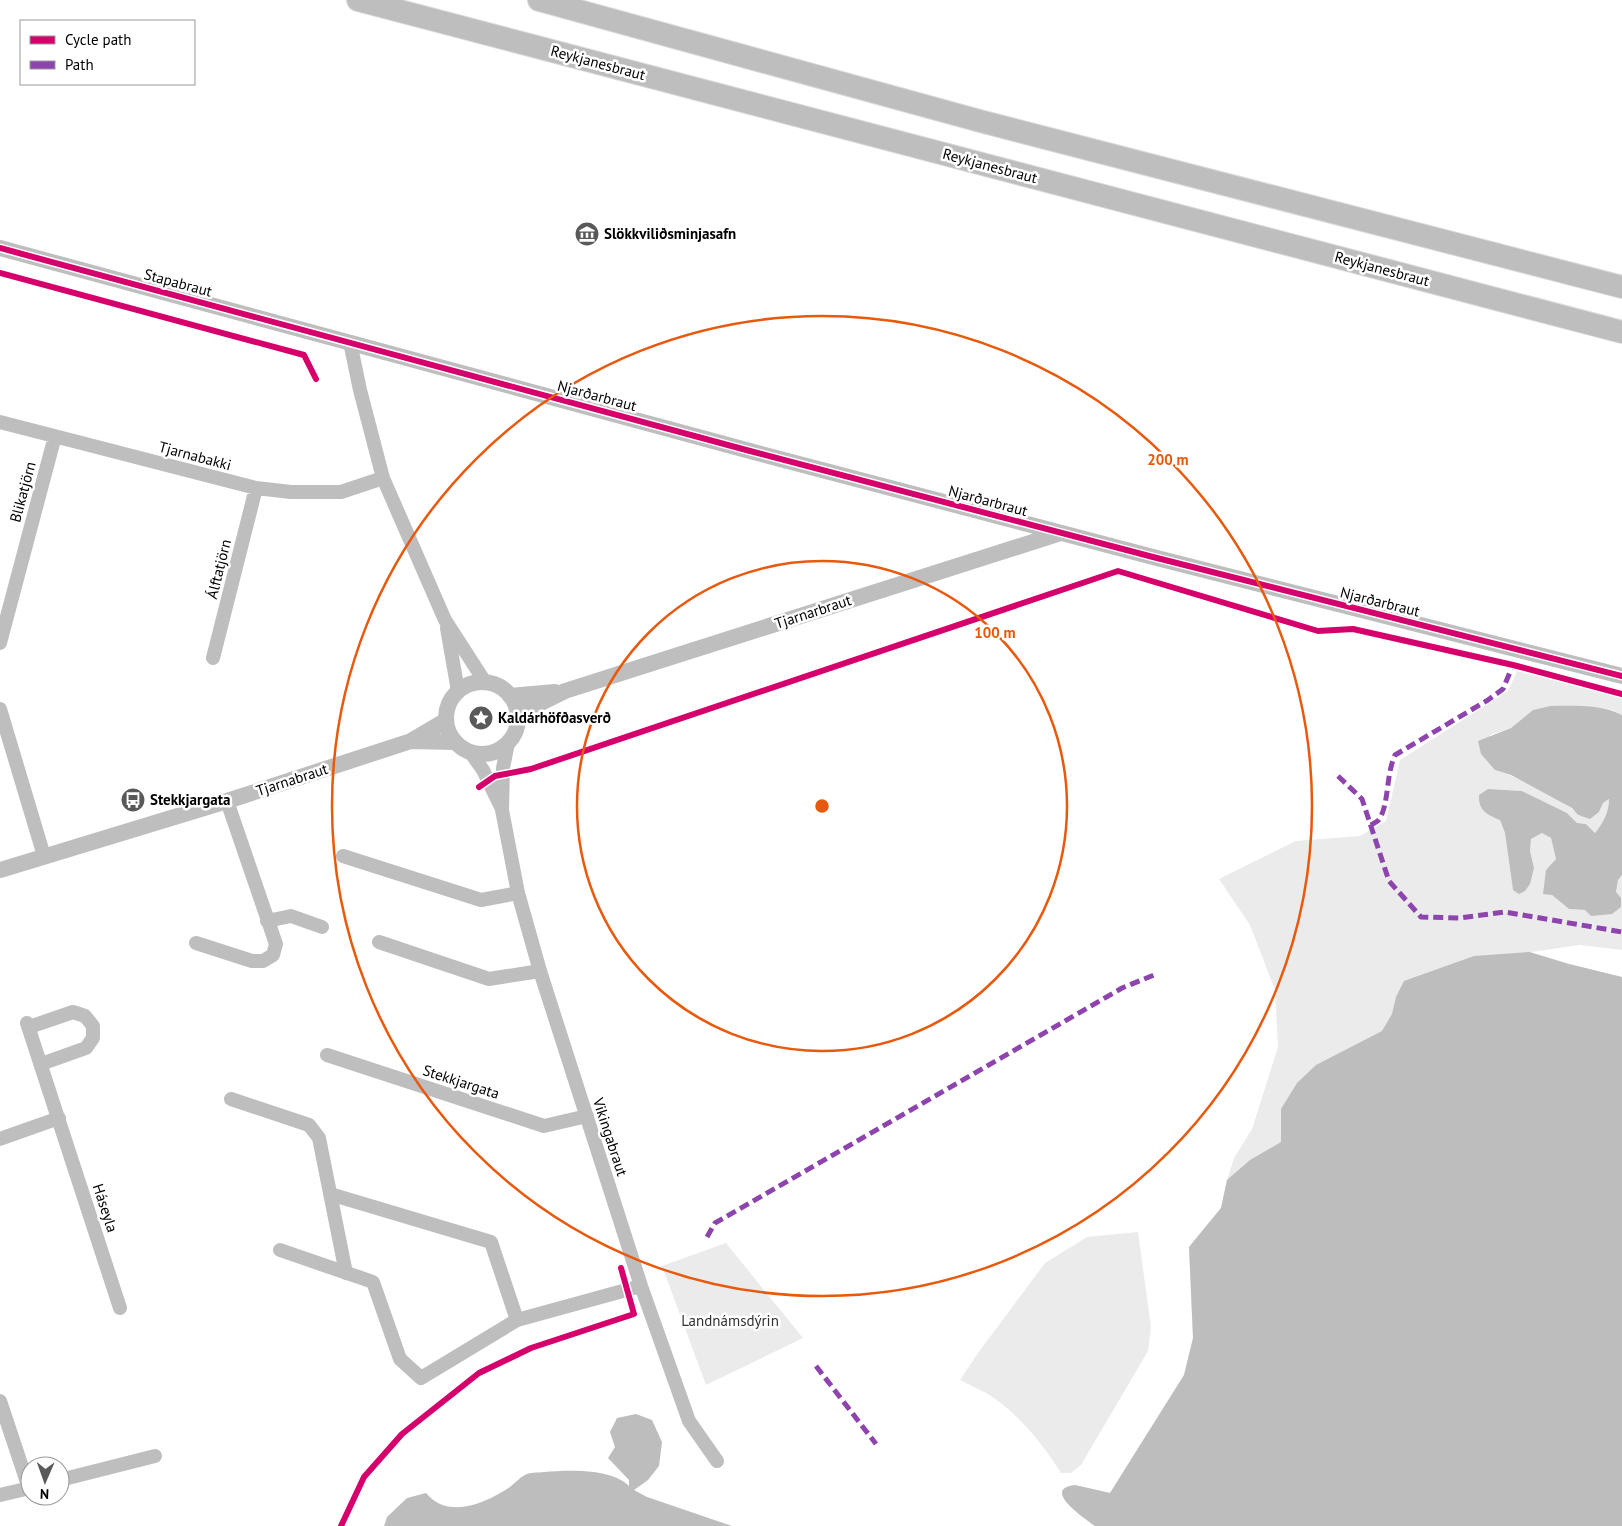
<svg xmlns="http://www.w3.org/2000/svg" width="1622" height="1526" font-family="'PT Sans',sans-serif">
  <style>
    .green { fill: #ebebeb }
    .water { fill: #bdbdbd }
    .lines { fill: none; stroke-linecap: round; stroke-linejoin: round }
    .trunk-casing { stroke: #dbdbdb; stroke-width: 24 }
    .minor { stroke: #bebebe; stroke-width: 14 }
    .tertiary { stroke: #bebebe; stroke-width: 16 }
    .trunk { stroke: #bebebe; stroke-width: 22 }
    .quiet { stroke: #8e44ad; stroke-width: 5; stroke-dasharray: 10 5; stroke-linecap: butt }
    .cycleway-casing { stroke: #fff; stroke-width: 9 }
    .cycleway { stroke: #d6006c; stroke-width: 6 }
    .ring { fill: none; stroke: #e8590c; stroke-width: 2.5 }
    .labels { text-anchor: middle; stroke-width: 5; stroke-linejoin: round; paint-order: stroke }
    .street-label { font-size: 15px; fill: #000; stroke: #fff }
    .poi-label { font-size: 15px; font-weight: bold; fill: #000; stroke: #fff; text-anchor: start }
    .park-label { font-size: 15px; fill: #313131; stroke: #fff }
    .centre { fill: #e8590c; stroke: #fff; stroke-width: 2.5 }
    .ring-label { font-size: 15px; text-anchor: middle; font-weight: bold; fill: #e8590c; stroke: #fff; stroke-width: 5; stroke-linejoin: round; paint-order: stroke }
  </style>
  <rect width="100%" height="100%" fill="#fff"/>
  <path class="green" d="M 1517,671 L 1622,697 L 1622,715 L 1612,710 L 1592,707 L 1550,706 L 1533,710 L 1511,728 L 1490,735 L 1495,770 C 1515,776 1566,799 1579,816 L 1599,812 L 1603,803 L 1609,799 C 1609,813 1604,822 1595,833 L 1586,824 L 1577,823 L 1567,813 L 1522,791 L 1488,789 L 1492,817 L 1500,820 L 1505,833 L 1513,890 L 1534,868 L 1530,851 L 1531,839 L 1542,833 L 1551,838 L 1556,859 L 1546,870 L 1552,895 L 1569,909 L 1585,910 L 1616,892 L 1618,880 L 1622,875 L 1622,950 L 1580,945 L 1531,952 L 1569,964 L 1622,977 L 1622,1526 L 1095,1526 C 1086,1519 1040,1489 1075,1485 L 1110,1493 L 1184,1375 L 1193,1338 L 1189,1247 L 1221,1208 L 1227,1180 L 1234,1158 L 1252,1129 L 1278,1047 L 1275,990 L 1250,925 L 1219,879 L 1296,841 L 1360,836 L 1386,821 L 1400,760 L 1508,691 Z
    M 1138,1232 L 1151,1327 L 1148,1351 L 1081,1465 L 1071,1473 L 1061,1473 C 1042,1443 1019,1414 988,1394 C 979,1389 969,1385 960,1380 L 978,1353 L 1045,1263 L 1087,1237 Z
    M 726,1243 L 803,1338 L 706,1385 L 662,1266 Z"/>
  <path class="water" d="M 1550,706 C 1574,706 1600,704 1622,715 L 1622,875 L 1618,880 L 1616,892 L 1621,898 L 1621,907 L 1612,914 L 1591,916 L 1585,910 L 1569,909 L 1552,895 L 1543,894 L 1546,870 L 1556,859 L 1551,838 L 1542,833 L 1531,839 L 1530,851 L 1534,868 L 1530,884 L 1525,891 L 1519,894 L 1513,890 L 1505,833 L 1500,820 C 1487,815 1478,810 1479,795 L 1488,789 L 1522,791 L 1567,813 L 1577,823 L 1586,824 L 1595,833 C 1603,823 1609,813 1609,799 L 1603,803 L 1599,812 L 1590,819 L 1578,815 L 1572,808 L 1511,775 L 1495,770 L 1481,754 L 1478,741 L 1511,728 L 1533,710 Z
    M 1529,952 L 1569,964 L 1622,977 L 1622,1526 L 1095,1526 C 1086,1519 1040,1489 1075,1485 L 1110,1493 L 1184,1375 L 1193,1338 L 1189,1247 L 1221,1208 L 1227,1180 L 1250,1160 L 1281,1142 L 1281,1109 L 1297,1083 L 1316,1065 L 1382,1031 L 1392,1014 L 1396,997 L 1404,981 L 1474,956 Z
    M 636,1414 L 652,1420 L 662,1442 L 659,1466 L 648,1480 L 634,1490 L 647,1497 L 732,1526 L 384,1526 L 387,1517 L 407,1498 L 426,1493 C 448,1520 486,1503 510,1487 C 515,1483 519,1478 525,1475 C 529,1472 538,1473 544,1472 C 568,1470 611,1468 629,1486 L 629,1480 L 608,1458 L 615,1447 L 610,1432 L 617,1418 Z"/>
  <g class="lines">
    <defs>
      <path id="trunk" d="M 358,0 L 1622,332
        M 539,0 L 980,121 L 1622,287"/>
    </defs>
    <use href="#trunk" class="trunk-casing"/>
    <path class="minor" d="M 350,342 L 360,390 L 383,478 L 445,620 L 485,682
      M 0,422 L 256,488 L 291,492 L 341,492 L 383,478
      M 447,628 L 458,691
      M 0,643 L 55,436
      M 213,658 L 256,488
      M 0,709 L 44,856
      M 508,743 L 503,768 L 502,810 L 518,893 L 540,971 L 641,1286 L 689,1421 L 717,1461
      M 471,753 L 483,770 L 501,807
      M 343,856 L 481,900 L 518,893
      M 267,921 L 291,916 L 322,927
      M 379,942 L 489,979 L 540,971
      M 196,943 L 252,961 L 263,961 L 273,955 L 276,944 L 227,801
      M 27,1023 L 120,1308
      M 29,1027 L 73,1012 L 85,1016 L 93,1026 L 93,1038 L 86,1048 L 41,1064
      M 327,1055 L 544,1126 L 587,1116
      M 231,1099 L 309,1125 L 319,1138 L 346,1273
      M 0,1139 L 59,1118
      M 330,1194 L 491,1242 L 517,1320
      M 280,1250 L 373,1282 L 400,1359 L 421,1378 L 517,1320 L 641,1286
      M 0,1401 L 29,1488
      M 60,1480 L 155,1456
      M 0,1495 L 30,1488"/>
    <path class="tertiary" d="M 0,248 L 750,451 L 1153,557 L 1622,676
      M446 718a36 36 0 1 1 72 0a36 36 0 1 1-72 0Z
      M 510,696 L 555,692
      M 518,714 L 565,691 L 1061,533
      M 411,741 L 454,742
      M 0,870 L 227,801 L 411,741 L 445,721"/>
    <use href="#trunk" class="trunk"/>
    <path class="quiet" d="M 1338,776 L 1362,799 L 1389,881 L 1421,917 L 1459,918 L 1505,912 L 1622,932
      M 1371,825 C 1374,823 1378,822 1380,818 C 1389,802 1386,775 1395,755 L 1488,700 L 1503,689 L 1513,665
      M 707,1237 L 715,1223 L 1122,988 L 1154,975
      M 816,1366 L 876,1444"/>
    <defs>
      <path id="cycleway" d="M 0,248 L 750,451 L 1153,557 L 1622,676
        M 0,273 L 304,355 L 316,379
        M 479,787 L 495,776 L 531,769 L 1118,571 L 1318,631 L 1353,629 L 1513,665 L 1622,694
        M 341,1526 L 364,1477 L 402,1434 L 479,1373 L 531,1348 L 634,1314 L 621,1268"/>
    </defs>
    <use href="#cycleway" class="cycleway-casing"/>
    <use href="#cycleway" class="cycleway"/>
  </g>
  <g class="ring">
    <circle cx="822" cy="806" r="245"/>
    <circle cx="822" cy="806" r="490"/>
  </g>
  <defs>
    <symbol id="museum-disc" viewBox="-11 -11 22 22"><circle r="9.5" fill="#595959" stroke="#fff"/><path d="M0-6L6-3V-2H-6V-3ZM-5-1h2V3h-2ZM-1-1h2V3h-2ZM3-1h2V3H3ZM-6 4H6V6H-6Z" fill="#fff"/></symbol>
    <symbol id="sight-disc" viewBox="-11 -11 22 22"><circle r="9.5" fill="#595959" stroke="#fff"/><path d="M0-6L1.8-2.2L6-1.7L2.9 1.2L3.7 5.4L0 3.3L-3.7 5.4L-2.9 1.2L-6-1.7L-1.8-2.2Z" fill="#fff"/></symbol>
    <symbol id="bus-disc" viewBox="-11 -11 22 22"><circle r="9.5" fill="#595959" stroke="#fff"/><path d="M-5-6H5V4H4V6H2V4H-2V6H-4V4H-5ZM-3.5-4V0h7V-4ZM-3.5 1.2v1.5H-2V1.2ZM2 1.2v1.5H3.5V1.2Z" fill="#fff"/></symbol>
  </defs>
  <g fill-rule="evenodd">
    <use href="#museum-disc" x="573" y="220" width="28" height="28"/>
    <use href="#sight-disc" x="467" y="704" width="28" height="28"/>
    <use href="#bus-disc" x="119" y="786" width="28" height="28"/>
  </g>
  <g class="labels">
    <g class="street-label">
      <text transform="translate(598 63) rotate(15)" y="5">Reykjanesbraut</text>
      <text transform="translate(990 166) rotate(15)" y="5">Reykjanesbraut</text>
      <text transform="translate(1382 269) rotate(15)" y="5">Reykjanesbraut</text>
      <text transform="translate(178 283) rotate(15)" y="5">Stapabraut</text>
      <text transform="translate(597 396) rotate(15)" y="5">Njarðarbraut</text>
      <text transform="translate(195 456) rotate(15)" y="5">Tjarnabakki</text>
      <text transform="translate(23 492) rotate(-75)" y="5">Blikatjörn</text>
      <text transform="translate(988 501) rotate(15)" y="5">Njarðarbraut</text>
      <text transform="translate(219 569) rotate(-76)" y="5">Álftatjörn</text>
      <text transform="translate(1380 602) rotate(14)" y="5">Njarðarbraut</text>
      <text transform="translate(813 612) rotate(-18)" y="5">Tjarnarbraut</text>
      <text transform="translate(292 780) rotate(-18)" y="5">Tjarnabraut</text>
      <text transform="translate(461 1082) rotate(18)" y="5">Stekkjargata</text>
      <text transform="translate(610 1137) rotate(72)" y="5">Vikingabraut</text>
      <text transform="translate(105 1208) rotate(72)" y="5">Háseyla</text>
    </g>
    <g class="poi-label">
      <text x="604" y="239">Slökkviliðsminjasafn</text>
      <text x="498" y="723">Kaldárhöfðasverð</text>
      <text x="150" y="805">Stekkjargata</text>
    </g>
    <g class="park-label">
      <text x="730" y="1326">Landnámsdýrin</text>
    </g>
  </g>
  <circle cx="822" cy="806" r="8" class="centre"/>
  <g class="ring-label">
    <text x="1168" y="465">200 m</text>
    <text x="995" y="638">100 m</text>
  </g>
  <rect x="20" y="20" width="175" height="65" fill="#ffffff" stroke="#999999"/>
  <rect x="30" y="36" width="25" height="8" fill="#d6006c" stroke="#999999"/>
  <text x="65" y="45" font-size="15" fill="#000000">Cycle path</text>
  <rect x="30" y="61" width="25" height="8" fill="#8e44ad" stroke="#999999"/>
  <text x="65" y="70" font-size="15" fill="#000000">Path</text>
  <g transform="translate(45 1481) rotate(182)"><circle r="24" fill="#ffffff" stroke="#999999"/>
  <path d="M0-4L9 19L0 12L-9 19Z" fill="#595959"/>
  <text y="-8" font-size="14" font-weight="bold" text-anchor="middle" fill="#000000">N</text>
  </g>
</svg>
